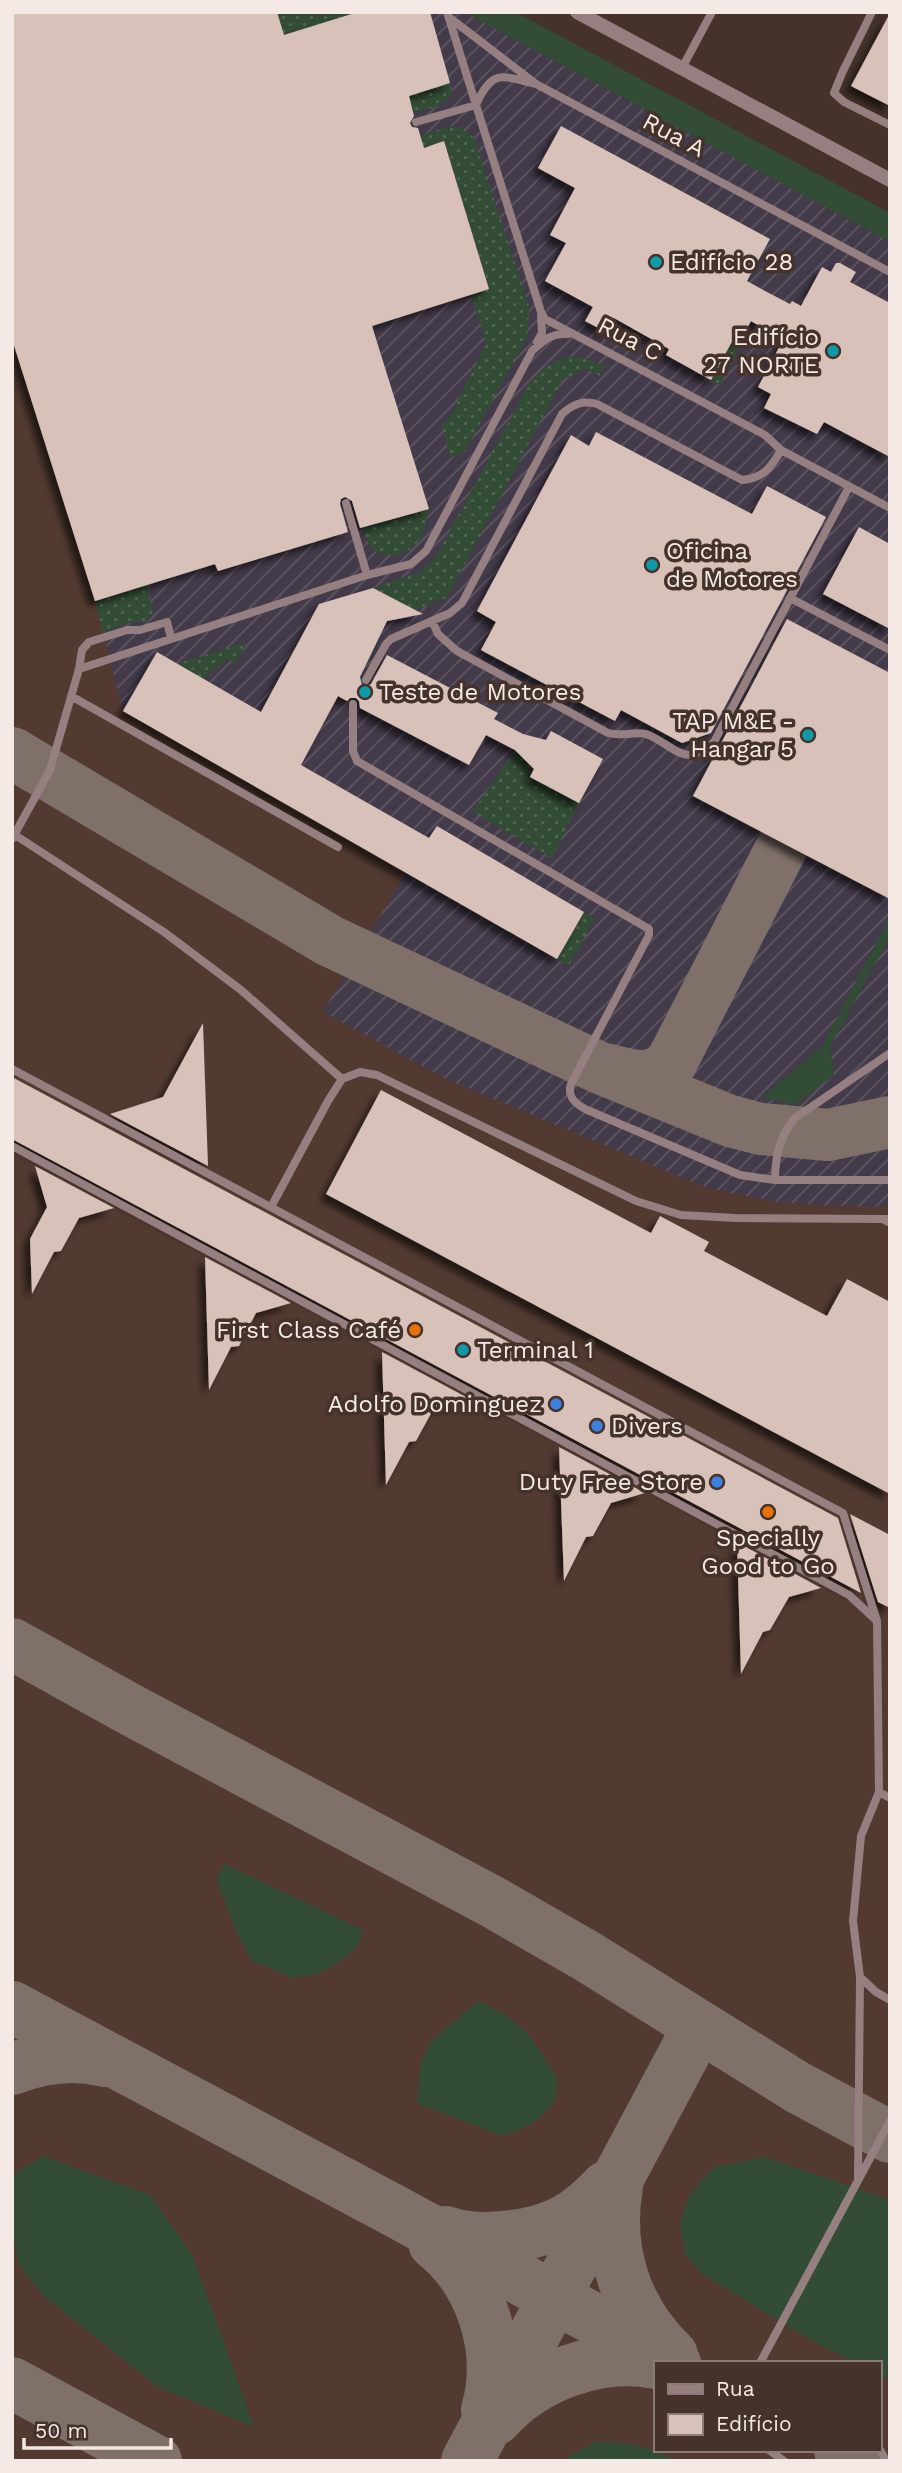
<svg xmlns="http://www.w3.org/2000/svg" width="902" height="2473" font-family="'Work Sans',sans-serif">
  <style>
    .built { fill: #523a31; fill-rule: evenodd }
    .industrial { fill: url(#industrial-furrows) }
    .grass { fill: #334c35 }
    .garden { fill: url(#garden-dots) }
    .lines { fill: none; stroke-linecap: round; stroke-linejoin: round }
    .taxiway { stroke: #80706a; stroke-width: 52 }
    .building { fill: #d8c1b8; filter: url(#shadow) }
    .lane { stroke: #967f81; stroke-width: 8 }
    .street { stroke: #967f81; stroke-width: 14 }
    .culture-dot { fill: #0f9aa8; stroke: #44322b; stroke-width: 2.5 }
    .food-dot { fill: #e8710a; stroke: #44322b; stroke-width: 2.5 }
    .shop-dot { fill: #3f7fe0; stroke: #44322b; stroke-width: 2.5 }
    .labels { text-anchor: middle; stroke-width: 7; stroke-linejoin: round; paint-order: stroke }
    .street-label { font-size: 24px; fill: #f5e9e5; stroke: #44322b }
    .poi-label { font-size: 24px; fill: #f5e9e5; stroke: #44322b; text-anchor: start }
  </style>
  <defs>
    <pattern id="industrial-furrows" width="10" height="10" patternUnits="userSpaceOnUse" patternTransform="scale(1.75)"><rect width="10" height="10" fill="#433a4a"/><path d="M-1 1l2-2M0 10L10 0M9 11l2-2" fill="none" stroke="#5f5664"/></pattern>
    <pattern id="garden-dots" width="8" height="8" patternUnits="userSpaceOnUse" patternTransform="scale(1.75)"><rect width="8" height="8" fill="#334c35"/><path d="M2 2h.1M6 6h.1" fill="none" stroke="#516652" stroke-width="1.8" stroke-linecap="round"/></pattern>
    <filter id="shadow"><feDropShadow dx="-6" dy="6" stdDeviation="3.5" flood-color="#0009"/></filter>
  </defs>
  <rect width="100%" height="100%" fill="#44322b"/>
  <path class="built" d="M 12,12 L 890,242 L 890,2461 L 12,2461 ZM 655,2363 L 879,2363 L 879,2450 L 655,2450 Z"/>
  <path class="industrial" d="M 12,12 L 515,12 L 890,213 L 890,1207 L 814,1205 L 778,1202 L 707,1188 L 448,1080 L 323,1012 L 406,872 L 123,711 L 95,601 L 12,339 Z"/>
  <path class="grass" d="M 464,12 L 515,12 L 890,213 L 890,242 Z
    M 888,920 L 890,936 L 830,1047 L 834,1075 L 795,1105 L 762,1097 L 821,1048 Z
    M 224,1864 L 361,1929 L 361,1941 L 343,1960 L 317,1974 L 292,1978 L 252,1961 L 237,1934 L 217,1880 Z
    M 479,2001 L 505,2015 L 527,2032 L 558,2079 C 556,2086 556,2096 553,2102 C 542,2120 520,2133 500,2135 L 417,2103 L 421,2062 L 432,2040 Z
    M 43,2156 L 151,2196 L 193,2256 L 254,2427 L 158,2387 L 44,2296 L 19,2265 L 12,2232 L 12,2176 Z
    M 764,2157 L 876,2195 L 890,2202 L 890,2381 L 879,2376 L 879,2363 L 855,2363 L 809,2339 L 701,2273 L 685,2254 L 680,2223 L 688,2199 L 699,2183 L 714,2167 Z
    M 595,2442 C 625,2442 650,2446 677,2461 L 561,2461 Z"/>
  <path class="garden" d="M 277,12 L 358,12 L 284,35 Z
    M 450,83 L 452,94 C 445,107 427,109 413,113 L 409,96 Z
    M 451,126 L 465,129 L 474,138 L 529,306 L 528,335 L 464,453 L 451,458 L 441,423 L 449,419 L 486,344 L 471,295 L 489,288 L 445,141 L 423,148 L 420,135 Z
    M 742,337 L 745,338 L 720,385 L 711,380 L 734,338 L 740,341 Z
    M 571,357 L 587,358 L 605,367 L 600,376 L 587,369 L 563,379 L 447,598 L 415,610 L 373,588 L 419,572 L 434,560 L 529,384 C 540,369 553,360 571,357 Z
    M 429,509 C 426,519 425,531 419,540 C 409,555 385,562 372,548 C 367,543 365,534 362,528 Z
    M 147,585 L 153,611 L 147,621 L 129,623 L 103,632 L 95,601 Z
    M 243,643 L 246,644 L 236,663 L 227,659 C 222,669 213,666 205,680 L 177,664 Z
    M 515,750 L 534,769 L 530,777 L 579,803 L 552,858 L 472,812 Z
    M 584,912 L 595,918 L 569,966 L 557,959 Z"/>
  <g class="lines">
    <path class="taxiway" d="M 12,753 L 330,941 L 600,1068 L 730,1121 L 761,1129 L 828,1135 L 890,1122
      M 610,1070 C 633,1076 653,1082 671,1063 L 783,845
      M 12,1644 L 133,1711 L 491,1901 L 585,1955 L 797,2087 L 890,2137
      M 12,2007 L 391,2209 L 675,2363
      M 12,2069 C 43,2057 73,2053 105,2061
      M 617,2187 C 606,2251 626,2311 672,2355
      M 446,2232 C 474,2243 526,2237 553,2226 C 572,2219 592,2202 606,2187
      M 434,2243 C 482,2281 504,2351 487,2410
      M 12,2383 L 156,2461
      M 496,2419 C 534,2376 599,2352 656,2363
      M 840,2450 L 860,2461
      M 467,2461 L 699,2026"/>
  </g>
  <path class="building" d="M 12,12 L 277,12 L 284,35 L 358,12 L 430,12 L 450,83 L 409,96 L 414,116 L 410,123 L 412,127 L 418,128 L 424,148 L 444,141 L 489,289 L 372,326 L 429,509 L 360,528 L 352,501 L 345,497 L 341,499 L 340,504 L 348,532 L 218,571 L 215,564 L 95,601 L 12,339 Z
    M 890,13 L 890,106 L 851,86 Z
    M 561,126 L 770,239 L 747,281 L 767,292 L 790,304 L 792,301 L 801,306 L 822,267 L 831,272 L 836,263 L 840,263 L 856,272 L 850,282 L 890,303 L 890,457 L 824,422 L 817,434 L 764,408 L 771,394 L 758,387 L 783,340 L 751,321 L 740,341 L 734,338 L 711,380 L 666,355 L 669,349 L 614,318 L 606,332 L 585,321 L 593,307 L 545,281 L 566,243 L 550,235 L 575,188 L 538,168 Z
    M 596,432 L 752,514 L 767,486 L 826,517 L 711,733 L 682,743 L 621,710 L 615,721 L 481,650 L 496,622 L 477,611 L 571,435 L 589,446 Z
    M 859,527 L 890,544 L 890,629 L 823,594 Z
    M 373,588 L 423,614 L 387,621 L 360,677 L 362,685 L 367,686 L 371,684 L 387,655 L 498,713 L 494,719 L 523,734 L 546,740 L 551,731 L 603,759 L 579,803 L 530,777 L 534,769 L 515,750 L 486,735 L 469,765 L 360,708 L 359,701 L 356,698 L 350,698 L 347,701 L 338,696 L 301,765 L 429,838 L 437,826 L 584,912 L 557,959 L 123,711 L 157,652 L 261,712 L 319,604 Z
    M 787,619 L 890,673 L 890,899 L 693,796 Z
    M 203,1023 L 208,1166 L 110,1114 L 163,1097 Z
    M 12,1077 L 838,1518 L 861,1593 L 12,1139 Z
    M 381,1090 L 651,1233 L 660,1216 L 709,1242 L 704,1251 L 827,1316 L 847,1279 L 890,1302 L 890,1494 L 326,1194 Z
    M 35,1166 L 114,1208 L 79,1218 L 61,1251 L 54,1252 L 32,1294 L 30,1239 L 47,1207 Z
    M 205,1257 L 291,1303 L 256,1313 L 239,1346 L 231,1347 L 209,1390 Z
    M 382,1352 L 468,1398 L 434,1408 L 416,1441 L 409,1442 L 386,1485 Z
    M 559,1447 L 645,1493 L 611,1503 L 593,1536 L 586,1537 L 564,1581 Z
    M 850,1514 L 890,1535 L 890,1608 L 878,1602 Z
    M 737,1542 L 821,1588 L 789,1597 L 770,1630 L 763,1632 L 741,1674 Z"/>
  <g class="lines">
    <path class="lane" d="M 872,12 L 842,73 L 834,93 L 844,102 L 890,125
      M 450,18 L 536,84 L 890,272
      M 682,68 L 712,12
      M 536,84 C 502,76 492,68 476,105 L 541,312 L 545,319 L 765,435 L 781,450 L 890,508
      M 416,122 L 476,105 L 447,12
      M 537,342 L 542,333 L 541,314
      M 346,503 L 367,575 L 411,564 L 426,551 L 532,351 C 544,340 551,333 568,334
      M 790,598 L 890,650
      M 432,621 L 438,634 L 457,651 L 608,733 C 622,737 635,731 646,734 C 675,745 683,770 714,742 L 849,487
      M 79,669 L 367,575
      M 366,680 L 386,644 L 391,639 L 450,613 L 462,603 L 562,414 C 573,404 583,400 597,404 L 742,480 C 763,478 771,468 781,450
      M 71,696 L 338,847
      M 353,704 L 353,751 L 357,761 L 649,929 L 649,935 L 571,1084 C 567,1096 574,1103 585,1109 L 740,1175 L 775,1180
      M 12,833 L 164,932 L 241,990 L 342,1079
      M 12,839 L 50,770 L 79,669 L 82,650 L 89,642 L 127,630 L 140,630 L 167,622 L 171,638
      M 890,1053 L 795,1118 C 779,1136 775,1158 775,1180 L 890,1180
      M 12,1069 L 843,1513 L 877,1621 L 849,1595 L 12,1146
      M 271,1207 L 328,1101 L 342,1079 L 360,1072 L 377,1075 L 636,1201 L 681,1215 L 735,1218 L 882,1219
      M 890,1219 L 882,1219 L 890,1223
      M 877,1621 L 879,1792 L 861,1836 L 853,1921 L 860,1977 L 876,1992 L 890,2000
      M 879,1792 L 890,1798
      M 858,2177 L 860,1977
      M 760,2363 L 890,2121
      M 879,2448 L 886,2461
      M 769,2450 L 784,2461"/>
    <path class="street" d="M 577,12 L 890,180"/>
  </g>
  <g class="culture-dot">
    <circle cx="656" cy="262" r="7"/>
    <circle cx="833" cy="351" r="7"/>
    <circle cx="652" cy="565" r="7"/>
    <circle cx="365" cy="692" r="7"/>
    <circle cx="808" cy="735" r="7"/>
    <circle cx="463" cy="1350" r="7"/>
  </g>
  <g class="food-dot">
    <circle cx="415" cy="1330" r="7"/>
    <circle cx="768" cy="1512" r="7"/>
  </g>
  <g class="shop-dot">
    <circle cx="556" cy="1404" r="7"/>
    <circle cx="597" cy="1426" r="7"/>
    <circle cx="717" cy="1482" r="7"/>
  </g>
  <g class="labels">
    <g class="street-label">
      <text transform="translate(674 135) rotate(28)" y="8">Rua A</text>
      <text transform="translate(630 339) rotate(27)" y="8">Rua C</text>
    </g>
    <g class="poi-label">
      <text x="670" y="270">Edifício 28</text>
      <text x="819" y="345" text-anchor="end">Edifício<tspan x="819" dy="28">27 NORTE</tspan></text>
      <text x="666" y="559">Oficina<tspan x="666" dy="28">de Motores</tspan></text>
      <text x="379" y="700">Teste de Motores</text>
      <text x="794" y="729" text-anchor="end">TAP M&amp;E -<tspan x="794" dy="28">Hangar 5</tspan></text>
      <text x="401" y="1338" text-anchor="end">First Class Café</text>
      <text x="477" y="1358">Terminal 1</text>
      <text x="542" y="1412" text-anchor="end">Adolfo Dominguez</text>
      <text x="611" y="1434">Divers</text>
      <text x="703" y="1490" text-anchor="end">Duty Free Store</text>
      <text x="768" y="1546" text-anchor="middle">Specially<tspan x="768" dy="28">Good to Go</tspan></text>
    </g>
  </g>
  <rect width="902" height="2473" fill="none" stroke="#f5e9e5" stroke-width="28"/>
  <rect x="654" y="2361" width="228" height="91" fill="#44322b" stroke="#8b7b75" stroke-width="2"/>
  <rect x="668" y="2384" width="35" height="10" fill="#967f81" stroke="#8b7b75" stroke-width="2"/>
  <text x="716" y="2396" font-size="21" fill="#f5e9e5">Rua</text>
  <rect x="668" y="2414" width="35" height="21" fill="#d8c1b8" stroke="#8b7b75" stroke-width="2"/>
  <text x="716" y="2431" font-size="21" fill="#f5e9e5">Edifício</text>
  <path d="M24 2438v10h147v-10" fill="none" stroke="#f5e9e5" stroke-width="3.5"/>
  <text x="35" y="2438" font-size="21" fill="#f5e9e5" stroke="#44322b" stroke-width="5" paint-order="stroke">50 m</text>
</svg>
